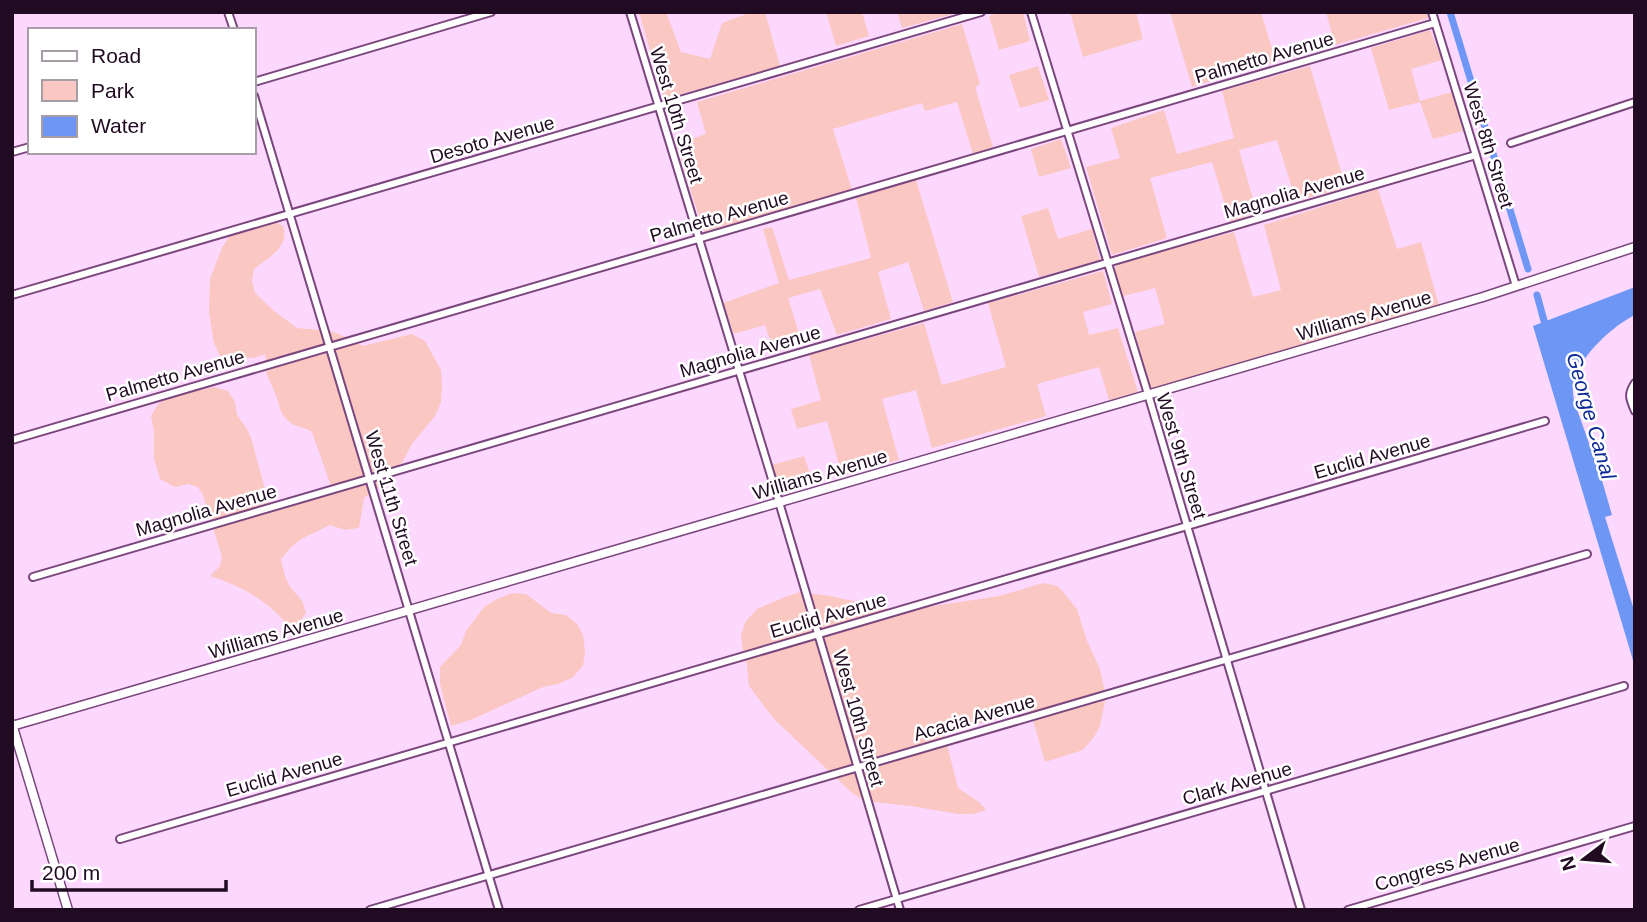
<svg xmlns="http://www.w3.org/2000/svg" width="1647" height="922" font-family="Helvetica,sans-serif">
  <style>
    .green { fill: #fac7c2 }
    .water { fill: #6d96f5 }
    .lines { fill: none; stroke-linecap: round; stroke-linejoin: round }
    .canal { stroke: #6d96f5; stroke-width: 7 }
    .minor-casing { stroke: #7a467d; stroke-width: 10 }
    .tertiary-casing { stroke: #7a467d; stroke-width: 11 }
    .minor { stroke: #fff; stroke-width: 6 }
    .tertiary { stroke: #fff; stroke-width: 8 }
    .labels { text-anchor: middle; stroke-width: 5; stroke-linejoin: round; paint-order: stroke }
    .street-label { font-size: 19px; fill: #210b22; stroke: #fff }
    .water-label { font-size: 21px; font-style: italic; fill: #0c2a96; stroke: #fff }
  </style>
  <rect width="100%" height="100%" fill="#fdd8fe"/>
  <path class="green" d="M 639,12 L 666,12 L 681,52 L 710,59 L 722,23 L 752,12 L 765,12 L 780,66 L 664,99 Z
    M 826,12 L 862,12 L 869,36 L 836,46 Z
    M 897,12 L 956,12 L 957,13 L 902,28 Z
    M 1001,12 L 1023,12 L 1030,41 L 999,50 L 989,16 Z
    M 1070,12 L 1136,12 L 1143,39 L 1083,57 Z
    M 1170,12 L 1261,12 L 1276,62 L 1192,87 Z
    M 1326,12 L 1427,12 L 1428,18 L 1335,45 Z
    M 962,24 L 980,84 L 975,87 L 993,147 L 973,154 L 957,102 L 925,111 L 922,103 L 833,129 L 852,190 L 704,232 L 676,144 L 706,134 L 697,102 Z
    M 1430,30 L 1442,60 L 1411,69 L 1420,101 L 1452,92 L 1463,131 L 1433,139 L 1420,102 L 1389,110 L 1371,48 Z
    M 1038,66 L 1049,100 L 1020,108 L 1009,75 Z
    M 1310,66 L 1346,188 L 1296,201 L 1277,140 L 1239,150 L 1257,213 L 1230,222 L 1212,162 L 1150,178 L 1167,238 L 1112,255 L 1086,167 L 1120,158 L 1111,128 L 1164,110 L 1177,154 L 1234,138 L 1222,91 Z
    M 1061,139 L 1071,168 L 1039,177 L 1031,149 Z
    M 916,180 L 953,302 L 924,311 L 908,262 L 878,272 L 891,319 L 837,335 L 820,289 L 788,298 L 802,343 L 774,352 L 765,325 L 734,334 L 723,303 L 779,283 L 763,229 L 772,227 L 789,280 L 871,258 L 856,198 Z
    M 1378,189 L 1397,249 L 1421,242 L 1439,305 L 1150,389 L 1135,332 L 1165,324 L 1155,288 L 1123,296 L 1114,269 L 1118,263 L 1234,232 L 1253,297 L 1281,290 L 1264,225 Z
    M 1048,208 L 1058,239 L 1092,229 L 1100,260 L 1039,277 L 1021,216 Z
    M 274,221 L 283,226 C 290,247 269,257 254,269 L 252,281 L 255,293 L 274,311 L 297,328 L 330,331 L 339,334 L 363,346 L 412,334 L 425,341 L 441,370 L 442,386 L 441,402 L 435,416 L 412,444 L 402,463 L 392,469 L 376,490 L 364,498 L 359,528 L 345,530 L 330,525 L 303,538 L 291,547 L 281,559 C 283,569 285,579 291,588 C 301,600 302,597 306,613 L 297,625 L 291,629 C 270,602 242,586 210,576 L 220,566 L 222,557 L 203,495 L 198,487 L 188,484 L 175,487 L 160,479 L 154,459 L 154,431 L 151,416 L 159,403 L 175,396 L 214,387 L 228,391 L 235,402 L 237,415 L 247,429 L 251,438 L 270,507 L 332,489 L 312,432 C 304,427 294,427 287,420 C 279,412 279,402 275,393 C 271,382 267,379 265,366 L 267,365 L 265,354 L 253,358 L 220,356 L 214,343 L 209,312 L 210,279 L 222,248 L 230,235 L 250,231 L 255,227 Z
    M 1103,271 L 1112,304 L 1083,312 L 1089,335 L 1118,328 L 1138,392 L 1109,400 L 1099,367 L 1037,384 L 1046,416 L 932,448 L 916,390 L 882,399 L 899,460 L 842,476 L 827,421 L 797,429 L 791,409 L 821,400 L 809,355 L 924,323 L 942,385 L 1006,367 L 988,303 Z
    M 804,456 L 814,485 L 782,494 L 772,465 Z
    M 1043,583 L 1058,586 L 1077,609 L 1087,641 L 1100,669 L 1106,697 L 1100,726 L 1094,737 L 1083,750 L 1045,762 L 1030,710 L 944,733 L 958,788 L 979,802 L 986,810 L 974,814 L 958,814 L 911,806 L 865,801 L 852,793 L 773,718 L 749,686 L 747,665 L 743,651 L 741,635 L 746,621 L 757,609 L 785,597 L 800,592 L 831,596 L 893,610 L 908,610 L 999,596 Z
    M 512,593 L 526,594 L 551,613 L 566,615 L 577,624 L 583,635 L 585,651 L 583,666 L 572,678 L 558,684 L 543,687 L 473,719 L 451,726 L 440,684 L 440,667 L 461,645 L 466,631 L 484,607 L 497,599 Z"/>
  <path class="water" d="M 1635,287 L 1635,315 C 1612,326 1582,355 1574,379 C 1572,387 1573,394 1574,401 L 1601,477 L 1612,515 L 1605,517 L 1635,613 L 1635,667 L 1533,326 Z"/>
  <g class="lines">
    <path class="canal" d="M 1450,12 L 1528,269
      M 1537,295 L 1546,328"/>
    <defs>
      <path id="minor" d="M 228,12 L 234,30
        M 630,12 L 779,502 L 900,910
        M 1031,12 L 1148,394 L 1301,910
        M 1432,12 L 1516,286
        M 254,82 L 491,12
        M 254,96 L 499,910
        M 1511,143 L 1635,102
        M 12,152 L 30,147
        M 12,295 L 981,12
        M 1635,383 C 1627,395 1630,399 1635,411
        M 12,440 L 1435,23
        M 33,577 L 1476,155
        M 120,839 L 1545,421
        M 370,910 L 1587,554
        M 859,910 L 1624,686
        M 1348,910 L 1635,826"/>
      <path id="tertiary" d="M 12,724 L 68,910
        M 12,726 L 1483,297 L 1635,247"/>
    </defs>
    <use href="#minor" class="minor-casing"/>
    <use href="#tertiary" class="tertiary-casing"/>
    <use href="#minor" class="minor"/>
    <use href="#tertiary" class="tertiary"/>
  </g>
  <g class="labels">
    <g class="street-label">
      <text transform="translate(1264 57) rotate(-16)" y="7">Palmetto Avenue</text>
      <text transform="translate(677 115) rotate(73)" y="7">West 10th Street</text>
      <text transform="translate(492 139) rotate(-16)" y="7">Desoto Avenue</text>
      <text transform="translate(1489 145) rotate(73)" y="7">West 8th Street</text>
      <text transform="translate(1294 192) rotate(-16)" y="7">Magnolia Avenue</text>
      <text transform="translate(719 216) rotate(-16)" y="7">Palmetto Avenue</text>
      <text transform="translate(1364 315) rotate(-16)" y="7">Williams Avenue</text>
      <text transform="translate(750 351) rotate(-16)" y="7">Magnolia Avenue</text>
      <text transform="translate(175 375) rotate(-16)" y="7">Palmetto Avenue</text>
      <text transform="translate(1182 456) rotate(73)" y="7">West 9th Street</text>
      <text transform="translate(1372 456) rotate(-16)" y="7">Euclid Avenue</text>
      <text transform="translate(820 474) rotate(-16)" y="7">Williams Avenue</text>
      <text transform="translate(392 498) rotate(73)" y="7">West 11th Street</text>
      <text transform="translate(206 510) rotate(-16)" y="7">Magnolia Avenue</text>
      <text transform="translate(828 615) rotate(-16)" y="7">Euclid Avenue</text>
      <text transform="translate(276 633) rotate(-16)" y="7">Williams Avenue</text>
      <text transform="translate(974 717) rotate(-16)" y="7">Acacia Avenue</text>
      <text transform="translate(859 718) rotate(74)" y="7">West 10th Street</text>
      <text transform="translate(284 774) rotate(-16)" y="7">Euclid Avenue</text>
      <text transform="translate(1237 783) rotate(-16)" y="7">Clark Avenue</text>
      <text transform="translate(1447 864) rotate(-16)" y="7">Congress Avenue</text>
    </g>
    <g class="water-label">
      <text transform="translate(1591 416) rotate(74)" y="7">George Canal</text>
    </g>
  </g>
  <rect width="1647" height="922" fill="none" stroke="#210b22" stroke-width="28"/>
  <rect x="28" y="28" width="228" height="126" fill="#ffffff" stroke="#a69da7" stroke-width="2"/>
  <rect x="42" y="51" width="35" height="10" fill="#ffffff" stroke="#a69da7" stroke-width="2"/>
  <text x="91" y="63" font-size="21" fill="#210b22">Road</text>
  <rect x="42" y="80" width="35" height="21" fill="#fac7c2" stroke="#a69da7" stroke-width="2"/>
  <text x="91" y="98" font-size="21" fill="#210b22">Park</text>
  <rect x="42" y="116" width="35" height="21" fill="#6d96f5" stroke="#a69da7" stroke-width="2"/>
  <text x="91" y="133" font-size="21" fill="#210b22">Water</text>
  <g transform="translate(1584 859) rotate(254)" stroke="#ffffff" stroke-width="5" paint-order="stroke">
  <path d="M0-5L12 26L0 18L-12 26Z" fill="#210b22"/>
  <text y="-10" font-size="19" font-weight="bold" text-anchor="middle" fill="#210b22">N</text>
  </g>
  <path d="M32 880v10h194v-10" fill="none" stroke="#210b22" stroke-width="3.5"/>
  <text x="42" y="880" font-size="21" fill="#210b22" stroke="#ffffff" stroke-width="5" paint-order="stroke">200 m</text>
</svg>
